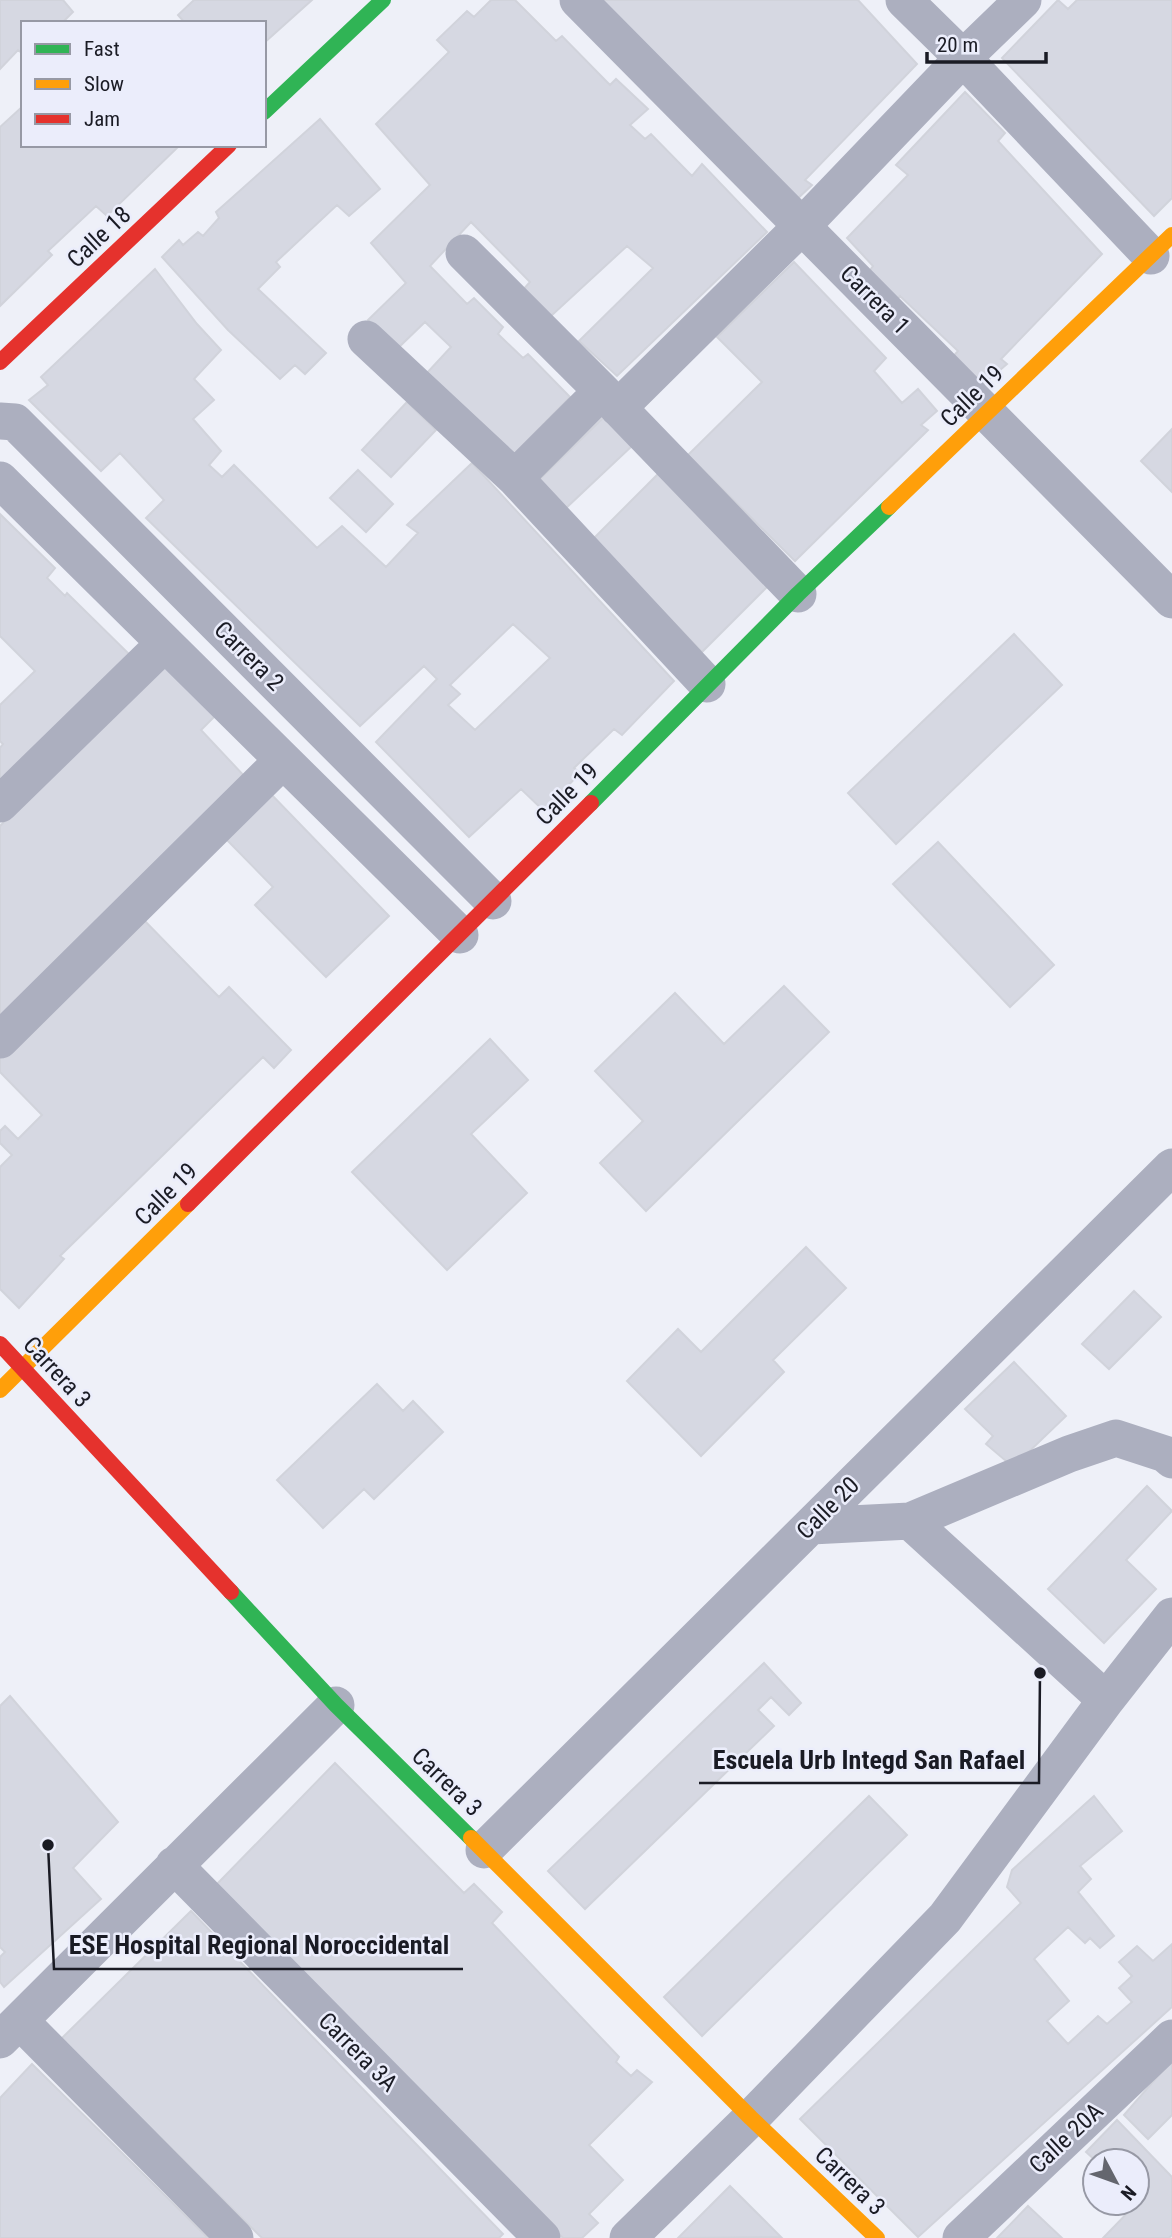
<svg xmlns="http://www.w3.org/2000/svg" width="1172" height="2238" font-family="'Roboto Condensed',sans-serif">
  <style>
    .building { fill: #d6d8e2; stroke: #d1d3db; stroke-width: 2; fill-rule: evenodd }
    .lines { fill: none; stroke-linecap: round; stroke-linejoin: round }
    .street { stroke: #acafbf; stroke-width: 37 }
    .fast { stroke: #30b455; stroke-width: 16 }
    .slow { stroke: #ff9f0a; stroke-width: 16 }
    .jam { stroke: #e5322d; stroke-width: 16 }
    .labels { text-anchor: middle; stroke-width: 5; stroke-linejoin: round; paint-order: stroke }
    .street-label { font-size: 24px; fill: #1a1b24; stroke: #ebedfb }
    .leader { fill: none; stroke: #1a1b24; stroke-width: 2.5 }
    .callout-dot { fill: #1a1b24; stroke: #ebedfb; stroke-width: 2.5 }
    .callout-label { font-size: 26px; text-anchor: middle; font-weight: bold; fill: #1a1b24; stroke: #ebedfb; stroke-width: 5; stroke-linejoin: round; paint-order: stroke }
  </style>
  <rect width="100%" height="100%" fill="#eef0f8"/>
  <path class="building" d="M 0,0 L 63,0 L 73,12 L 62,23 L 23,23 L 23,54 L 18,50 L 0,69 Z
    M 194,0 L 312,0 L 264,43 L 264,23 L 185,23 L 178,15 Z
    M 491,0 L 515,0 L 556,41 L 562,36 L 610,85 L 616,79 L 648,109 L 630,125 L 645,139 L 651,134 L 692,176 L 702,164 L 767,232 L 617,376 L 579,341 L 653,268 L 627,246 L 550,317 L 522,291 L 530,282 L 471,222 L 430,266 L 467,304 L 474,298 L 503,327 L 498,334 L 523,358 L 528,354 L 570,397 L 513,455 L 426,374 L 451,347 L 425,322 L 398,348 L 368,320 L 406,283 L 371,243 L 430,185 L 376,124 L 449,52 L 437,40 L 467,11 L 474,17 Z
    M 599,0 L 858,0 L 917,64 L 805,180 L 812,185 L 795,201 Z
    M 1058,0 L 1068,9 L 1077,0 L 1172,0 L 1172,198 L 1154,216 L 1002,58 Z
    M 965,92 L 1005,133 L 998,141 L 1102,254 L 1001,359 L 1007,364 L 971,395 L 943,368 L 958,351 L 900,296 L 895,302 L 866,276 L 873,266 L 847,238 L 908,175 L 896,165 Z
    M 23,106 L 23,145 L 180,145 L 107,216 L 96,206 L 48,251 L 52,255 L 0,306 L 0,127 Z
    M 320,119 L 380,189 L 349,216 L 337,205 L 276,262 L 280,267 L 258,289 L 326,353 L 305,374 L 295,365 L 280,379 L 228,330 L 162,257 L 179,240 L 183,245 L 198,232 L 203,236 L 219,218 L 216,212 Z
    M 794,262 L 886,358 L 874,371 L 902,403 L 918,389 L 937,411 L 921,425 L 928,430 L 795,561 L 688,455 L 762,382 L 717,337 Z
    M 155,269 L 197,324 L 221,350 L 194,379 L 214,400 L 193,419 L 221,451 L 209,465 L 222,477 L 234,465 L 317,548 L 342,526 L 386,567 L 418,533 L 407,525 L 472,463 L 674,681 L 622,735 L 614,729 L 574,768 L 580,773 L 544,811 L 521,789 L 469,837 L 376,742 L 437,679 L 424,666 L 360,726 L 146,518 L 164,500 L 120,453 L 101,471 L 29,400 L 48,385 L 41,377 ZM 513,624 L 550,658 L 475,730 L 448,705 L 460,694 L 450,685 Z
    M 407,402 L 436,430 L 391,477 L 362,450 Z
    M 605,416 L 632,446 L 566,508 L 538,481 Z
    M 1172,429 L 1172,492 L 1141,461 Z
    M 358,470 L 393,504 L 366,532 L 330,498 Z
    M 659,473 L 768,586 L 702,652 L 593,539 Z
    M 0,514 L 55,568 L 47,578 L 65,596 L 67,593 L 133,658 L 0,793 L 0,748 L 3,744 L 0,741 L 0,705 L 35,671 L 0,636 Z
    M 1014,634 L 1062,685 L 896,844 L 848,793 Z
    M 165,663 L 217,714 L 201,730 L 247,779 L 0,1026 L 0,826 Z
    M 268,791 L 389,916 L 326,977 L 255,905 L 273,887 L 223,836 Z
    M 938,842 L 1054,965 L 1010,1007 L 893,884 Z
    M 140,916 L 219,997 L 229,987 L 291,1050 L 274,1068 L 263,1057 L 60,1256 L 64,1259 L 19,1308 L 0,1289 L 0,1167 L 12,1155 L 0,1143 L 0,1131 L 5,1126 L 18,1139 L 42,1115 L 0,1072 L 0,1056 Z
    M 784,986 L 829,1032 L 646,1211 L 600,1163 L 643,1121 L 595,1071 L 675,993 L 724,1044 Z
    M 490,1039 L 528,1080 L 471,1134 L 527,1193 L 447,1270 L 352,1172 Z
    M 806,1247 L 846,1288 L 773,1360 L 784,1372 L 701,1456 L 627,1381 L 678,1329 L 701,1352 Z
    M 1134,1291 L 1161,1317 L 1109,1369 L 1082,1344 Z
    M 1014,1362 L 1066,1416 L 1013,1467 L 986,1444 L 993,1436 L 965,1409 Z
    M 377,1384 L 403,1411 L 413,1401 L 443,1432 L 374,1499 L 364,1489 L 323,1528 L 277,1480 Z
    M 1147,1486 L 1172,1511 L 1126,1560 L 1156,1589 L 1104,1643 L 1048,1589 Z
    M 764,1663 L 801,1703 L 789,1715 L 771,1697 L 758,1710 L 774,1726 L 585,1909 L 548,1871 Z
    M 10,1696 L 118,1822 L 73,1868 L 101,1899 L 4,1987 L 0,1982 L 0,1957 L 5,1952 L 0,1947 L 0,1706 Z
    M 335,1763 L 464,1893 L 474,1884 L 502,1912 L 492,1923 L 619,2057 L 616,2062 L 631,2076 L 637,2070 L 652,2082 L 589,2145 L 623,2180 L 589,2214 L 598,2223 L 582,2238 L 563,2238 L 217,1884 Z
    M 869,1796 L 907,1835 L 702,2036 L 664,1997 Z
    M 1094,1796 L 1122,1831 L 1080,1866 L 1091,1879 L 1078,1892 L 1114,1936 L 1100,1948 L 1090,1938 L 1085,1943 L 1068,1927 L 1034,1959 L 1069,2001 L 1047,2021 L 1068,2044 L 1098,2016 L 1107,2024 L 1132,2002 L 1119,1988 L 1132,1976 L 1119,1962 L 1137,1946 L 1153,1961 L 1172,1944 L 1172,2007 L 918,2237 L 800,2119 L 1021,1903 L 1007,1887 L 1012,1870 Z
    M 191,1911 L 503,2234 L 499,2238 L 262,2238 L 61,2039 Z
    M 1172,2060 L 1172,2115 L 1148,2139 L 1124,2115 Z
    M 32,2064 L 208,2238 L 0,2238 L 0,2098 Z
    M 1117,2120 L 1172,2177 L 1172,2235 L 1169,2238 L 1103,2238 L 1139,2201 L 1137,2161 L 1096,2161 L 1086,2152 Z
    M 730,2186 L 781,2237 L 678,2238 Z
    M 1028,2206 L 1062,2238 L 997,2238 Z"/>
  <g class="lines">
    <path class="street" d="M 578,0 L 1172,600
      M 904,0 L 963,58 L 1151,256
      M 464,253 L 602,391 L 798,594
      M 366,339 L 515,478 L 707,684
      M 618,408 L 802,226 L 963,58 L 1023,0
      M 0,421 L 15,422 L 493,901
      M 515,478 L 602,391
      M 0,480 L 460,935
      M 0,804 L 164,644
      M 0,1040 L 283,760
      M 910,1521 L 1069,1454 L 1116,1438 L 1165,1454 L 1172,1460
      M 811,1526 L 910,1521 L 1106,1700
      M 484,1850 L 1172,1167
      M 174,1865 L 542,2238
      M 20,2021 L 235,2238
      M 0,2040 L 336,1705
      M 628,2238 L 751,2118 L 945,1918 L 1106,1700 L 1172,1616
      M 961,2238 L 1172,2038"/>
    <path class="fast" d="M 264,112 L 383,0
      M 591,803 L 798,594 L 889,507
      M 231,1592 L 336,1705 L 471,1838"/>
    <path class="slow" d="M 889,507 L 1172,235
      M 0,1390 L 188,1204
      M 471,1838 L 751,2118 L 877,2238"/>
    <path class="jam" d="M 0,362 L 229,145
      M 188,1204 L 591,803
      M 0,1344 L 231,1592"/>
  </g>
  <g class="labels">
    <g class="street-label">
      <text transform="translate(99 237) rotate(-43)" y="8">Calle 18</text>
      <text transform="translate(875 300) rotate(45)" y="8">Carrera 1</text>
      <text transform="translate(972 396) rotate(-44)" y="8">Calle 19</text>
      <text transform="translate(249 656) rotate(45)" y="8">Carrera 2</text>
      <text transform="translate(567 794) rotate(-45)" y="8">Calle 19</text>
      <text transform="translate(166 1194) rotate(-45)" y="8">Calle 19</text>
      <text transform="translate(57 1372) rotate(47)" y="8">Carrera 3</text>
      <text transform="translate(828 1508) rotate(-45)" y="8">Calle 20</text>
      <text transform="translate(447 1782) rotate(44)" y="8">Carrera 3</text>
      <text transform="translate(358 2052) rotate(45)" y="8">Carrera 3A</text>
      <text transform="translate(1066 2138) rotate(-43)" y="8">Calle 20A</text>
      <text transform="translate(850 2181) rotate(44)" y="8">Carrera 3</text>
    </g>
  </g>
  <path class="leader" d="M1040 1673L1039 1783H699M48 1845L54 1969H463"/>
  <g class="callout-dot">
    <circle cx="1040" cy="1673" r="7"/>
    <circle cx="48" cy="1845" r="7"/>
  </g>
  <g class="callout-label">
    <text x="869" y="1769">Escuela Urb Integd San Rafael</text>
    <text x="259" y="1954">ESE Hospital Regional Noroccidental</text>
  </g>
  <rect x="21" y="21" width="245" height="126" fill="#ebedfb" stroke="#9799a5" stroke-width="2"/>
  <rect x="35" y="44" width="35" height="10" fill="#30b455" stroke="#9799a5" stroke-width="2"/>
  <text x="84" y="56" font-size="21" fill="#1a1b24">Fast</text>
  <rect x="35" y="79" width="35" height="10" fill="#ff9f0a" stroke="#9799a5" stroke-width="2"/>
  <text x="84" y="91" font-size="21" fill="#1a1b24">Slow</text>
  <rect x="35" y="114" width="35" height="10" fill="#e5322d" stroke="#9799a5" stroke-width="2"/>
  <text x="84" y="126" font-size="21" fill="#1a1b24">Jam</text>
  <g transform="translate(1116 2182) rotate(131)"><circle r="33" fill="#ebedfb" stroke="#9799a5" stroke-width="2"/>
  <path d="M0-5L12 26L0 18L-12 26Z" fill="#64666e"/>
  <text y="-10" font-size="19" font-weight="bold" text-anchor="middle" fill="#1a1b24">N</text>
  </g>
  <path d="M927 52v10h119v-10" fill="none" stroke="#1a1b24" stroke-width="3.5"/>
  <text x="937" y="52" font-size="21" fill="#1a1b24" stroke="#ebedfb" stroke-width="5" paint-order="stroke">20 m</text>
</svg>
